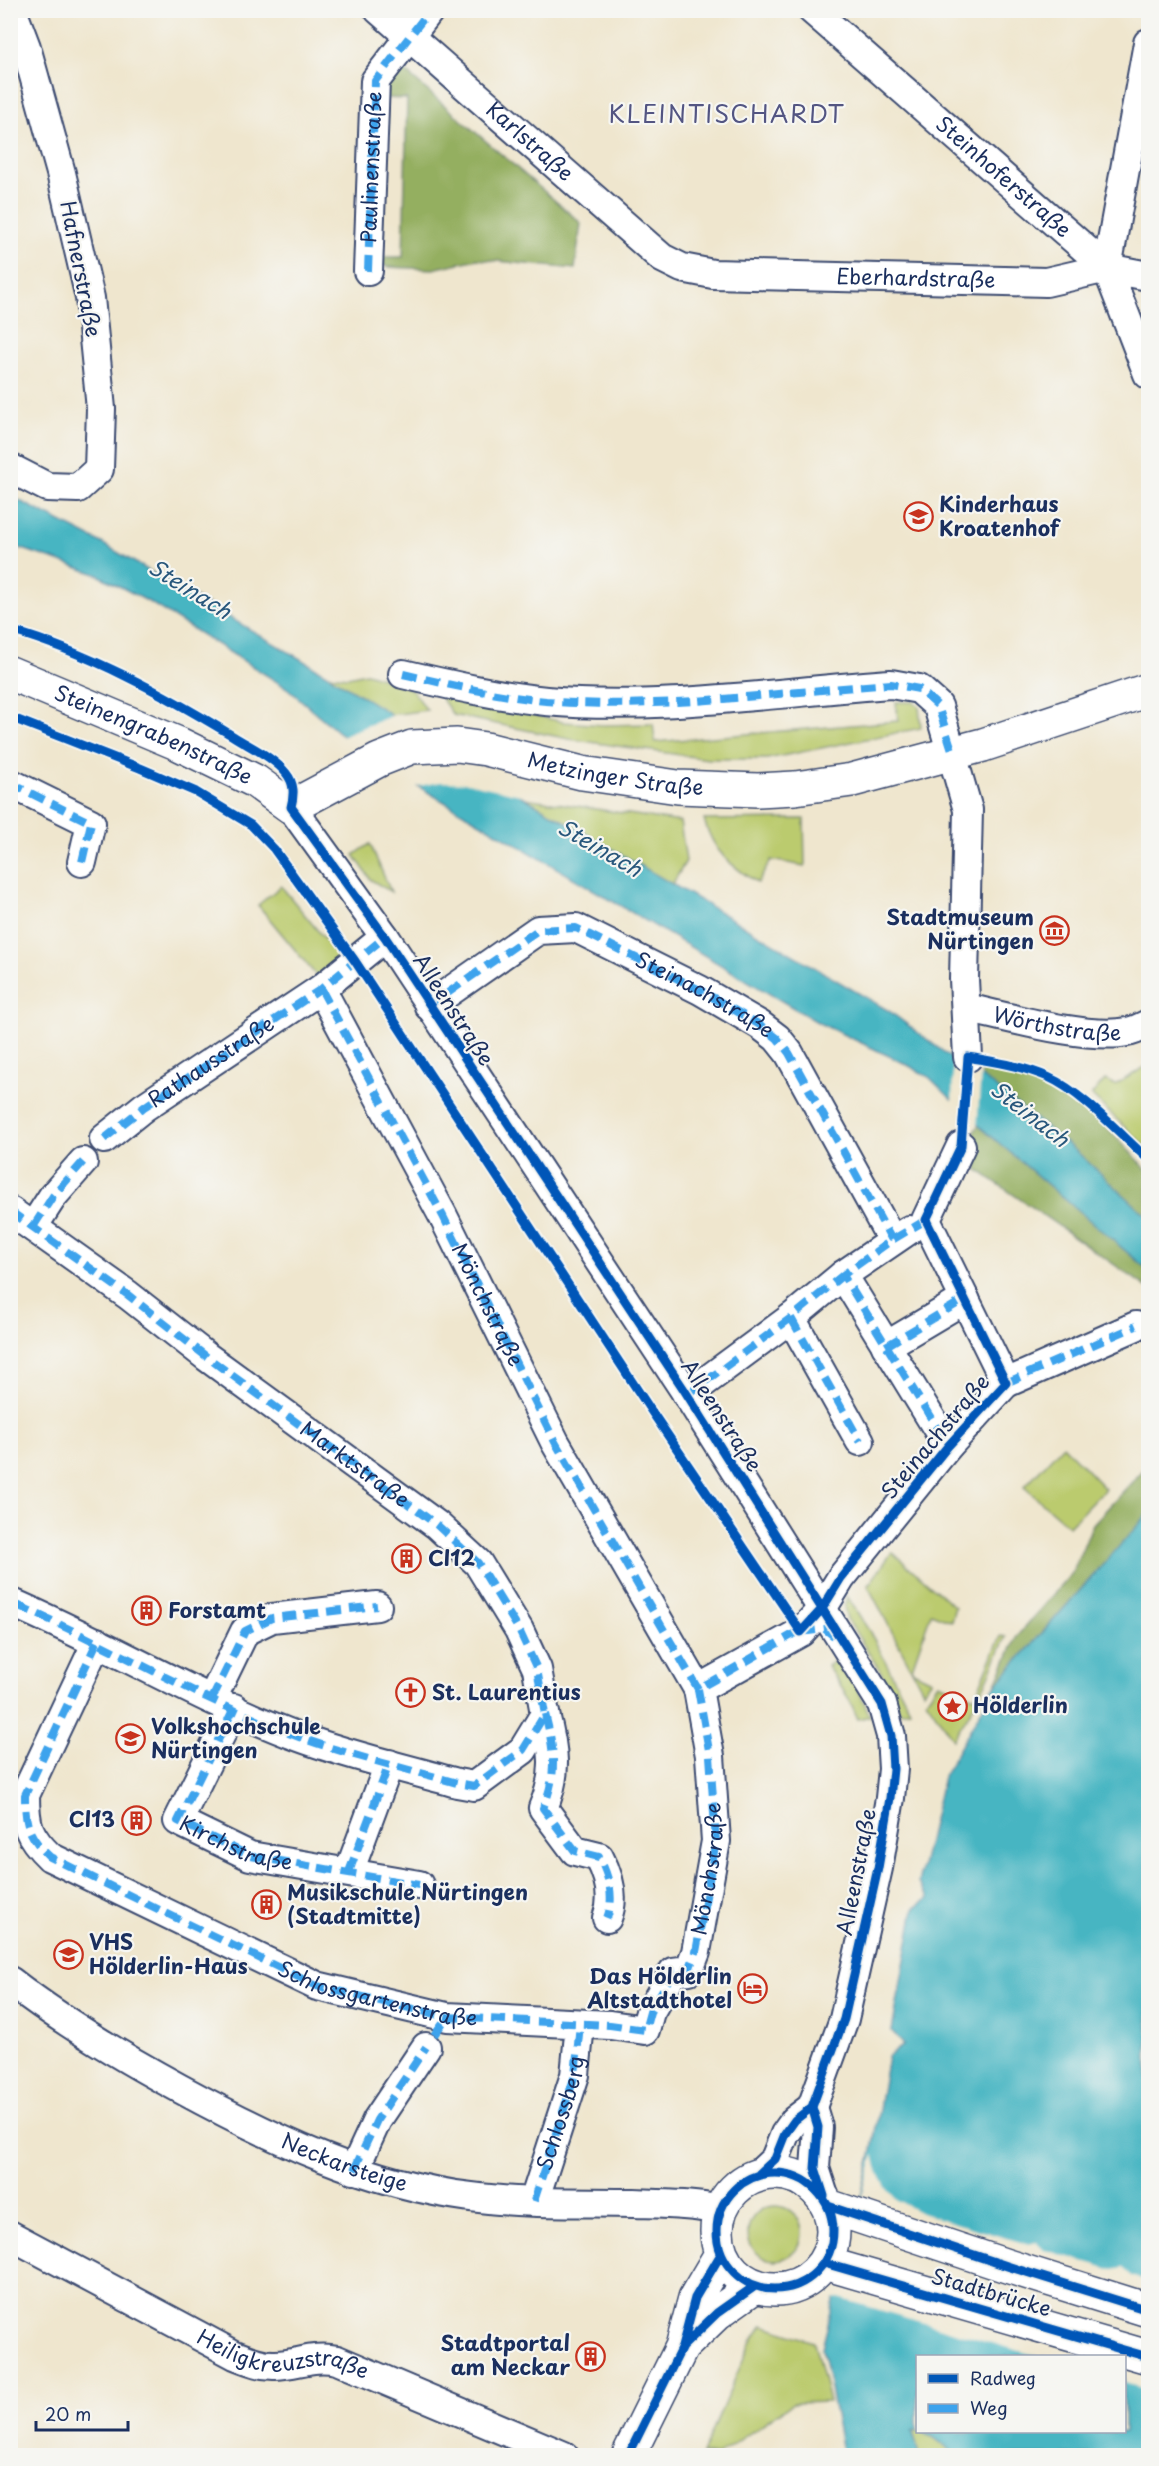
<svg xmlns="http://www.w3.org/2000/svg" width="1159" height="2466" font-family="'Playpen Sans',sans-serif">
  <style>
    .green { fill: #bbcb6e; stroke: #6b7d66; stroke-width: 1.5 }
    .forest { fill: #94af61; stroke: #586f60; stroke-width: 1.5 }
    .water { fill: #47b5c2; stroke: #317290; stroke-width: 1.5 }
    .pier { fill: #efe6ce }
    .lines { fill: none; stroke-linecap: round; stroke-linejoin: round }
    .street-casing { stroke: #3b4a6f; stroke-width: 32 }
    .secondary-casing { stroke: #3b4a6f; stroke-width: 36 }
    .primary-casing { stroke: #3b4a6f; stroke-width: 36 }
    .street { stroke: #fff; stroke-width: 28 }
    .secondary { stroke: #fff; stroke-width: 33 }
    .primary { stroke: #fff; stroke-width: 33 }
    .quiet { stroke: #3da3ed; stroke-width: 8; stroke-dasharray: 15 8; stroke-linecap: butt }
    .cycleway-casing { stroke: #f6f6f2; stroke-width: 13 }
    .cycleway { stroke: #0057b8; stroke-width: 9 }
    .labels { text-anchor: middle; stroke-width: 4.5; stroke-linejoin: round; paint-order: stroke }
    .street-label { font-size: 21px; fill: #1b2f5e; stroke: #f6f6f2 }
    .poi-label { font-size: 21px; font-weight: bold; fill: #1b2f5e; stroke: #f6f6f2; text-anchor: start }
    .water-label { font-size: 22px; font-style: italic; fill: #28577c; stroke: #f6f6f2 }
    .quarter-label { font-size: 24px; letter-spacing: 1.5px; fill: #535582; stroke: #f6f6f2 }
  </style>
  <rect width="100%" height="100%" fill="#f6f6f2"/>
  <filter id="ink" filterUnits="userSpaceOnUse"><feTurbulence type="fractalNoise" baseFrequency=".0167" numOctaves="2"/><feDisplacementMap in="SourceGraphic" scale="12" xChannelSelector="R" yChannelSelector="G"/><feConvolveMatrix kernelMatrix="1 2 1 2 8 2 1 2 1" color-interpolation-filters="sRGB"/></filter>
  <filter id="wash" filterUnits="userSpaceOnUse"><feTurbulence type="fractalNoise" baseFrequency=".008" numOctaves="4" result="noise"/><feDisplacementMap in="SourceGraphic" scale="24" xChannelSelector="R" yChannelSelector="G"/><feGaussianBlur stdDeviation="1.35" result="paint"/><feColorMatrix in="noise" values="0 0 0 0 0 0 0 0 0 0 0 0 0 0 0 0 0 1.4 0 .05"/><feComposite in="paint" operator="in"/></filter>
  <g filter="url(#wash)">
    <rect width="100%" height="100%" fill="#efe6ce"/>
    <path class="green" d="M 366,673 C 372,674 409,688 412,690 C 418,696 422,704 427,710 L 391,715 L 328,675 L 348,677 Z
      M 438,693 L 563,722 L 603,725 L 653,724 L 655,742 L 898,721 L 896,702 L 913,702 L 919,706 L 921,728 L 767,759 L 708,759 L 569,739 L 453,715 Z
      M 525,798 L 680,822 L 686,861 L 672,885 Z
      M 804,819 L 805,866 L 771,860 L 758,883 C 730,865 714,853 704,820 Z
      M 370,844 L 391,892 L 371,880 L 354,855 Z
      M 281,886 L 342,960 L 319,979 L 258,905 Z
      M 1148,1065 L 1148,1149 L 1091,1095 L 1105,1080 L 1115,1085 Z
      M 1063,1445 L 1105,1489 L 1069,1526 L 1024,1487 Z
      M 892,1552 L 955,1607 L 951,1621 L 931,1613 L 912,1668 L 913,1671 L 932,1680 L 923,1691 L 868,1586 Z
      M 847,1596 L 873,1637 L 910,1710 L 900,1712 L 884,1677 L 847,1619 L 844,1607 Z
      M 1001,1636 L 1006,1637 L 980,1696 L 953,1739 L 926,1700 L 938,1683 L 975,1697 Z
      M 838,1659 L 859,1691 L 870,1716 L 858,1719 L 849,1699 L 827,1666 Z
      M748 2233a27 27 0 1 1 54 0a27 27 0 1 1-54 0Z
      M 763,2325 L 814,2342 L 829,2402 L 793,2403 L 718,2455 L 702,2455 L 749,2346 Z
      M 912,2429 L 933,2437 L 957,2455 L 919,2455 Z"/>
    <path class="forest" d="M 400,67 L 581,223 L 575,269 L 477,259 L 433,269 L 387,267 L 380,263 L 381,257 L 403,257 L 407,99 L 385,98 L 387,83 Z
      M 983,1064 C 1018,1072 1052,1083 1081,1105 C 1106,1124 1127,1149 1148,1171 L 1148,1217 L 1077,1152 L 981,1076 Z
      M 978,1125 L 1148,1270 L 1148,1288 L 978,1170 L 969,1142 Z
      M 1148,1465 L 1148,1514 L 995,1686 L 1017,1636 L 1072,1573 L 1093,1524 Z"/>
    <path class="water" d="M 11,498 L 18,500 L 98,541 L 328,675 L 525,798 L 889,1011 L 953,1059 L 981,1076 L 1077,1152 L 1148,1217 L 1148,1270 L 978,1125 L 929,1077 L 904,1063 L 819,1023 L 421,788 L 338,732 L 287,688 L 151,603 L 96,574 L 11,545 Z
      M 1148,1514 L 1148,2455 L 957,2455 L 933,2437 L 918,2432 L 1124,2432 L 1124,2356 L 918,2356 L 917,2431 L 912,2430 L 919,2455 L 843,2455 L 822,2348 L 871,2156 L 888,2056 L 904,2045 L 892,2031 L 914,1909 L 929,1898 L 918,1883 L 943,1777 L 995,1686 Z"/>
    <path class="pier" d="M 396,714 L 529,797 L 467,783 L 441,782 L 413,787 L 339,737 Z
      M 953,1059 L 961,1060 L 981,1073 L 977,1128 L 952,1104 Z
      M 874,2154 L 878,2172 L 887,2189 L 897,2200 L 921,2213 L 1027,2244 L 1037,2242 L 1045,2250 L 1113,2270 L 1123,2268 L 1132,2276 L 1148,2281 L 1148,2390 L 1125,2383 L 1124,2356 L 1037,2356 L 839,2298 L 831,2299 Z"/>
  </g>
  <g filter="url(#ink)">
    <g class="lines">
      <defs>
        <g id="street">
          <path id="s1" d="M 379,10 L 662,258 L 682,268 L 713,274 L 1046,282 L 1107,268 L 1148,276"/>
          <path id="s2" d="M 812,10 L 1107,268 L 1148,374"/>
          <path d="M 1107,268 L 1148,43"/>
          <path id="s3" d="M 368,271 L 375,81 L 430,10"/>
          <path d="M 10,468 L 47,487 L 78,488 L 99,469 L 101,409 L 90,298 L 61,173 L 26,47 L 12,10"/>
          <path d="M 403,674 C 450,685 498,696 546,701 C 659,711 779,692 891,684 L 919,689 L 938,706 L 968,810 L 964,979 L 968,1057"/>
          <path d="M 10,783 L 91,823 L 82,862"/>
          <path d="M 291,807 L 385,937 L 683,1388 L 882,1704 L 891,1736 L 893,1769 L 890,1798 L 878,1868 L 844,2019 L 812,2107 L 795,2120 L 785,2134 L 775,2159 L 759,2174"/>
          <path id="s4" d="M 321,989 L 443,1216 L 555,1442 L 698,1689"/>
          <path d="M 429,1006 L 538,930 L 576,928 L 700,990 L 760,1025 L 777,1038 L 789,1053 L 892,1240"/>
          <path id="s5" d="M 966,1008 C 1007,1017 1087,1040 1127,1032 C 1134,1031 1142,1027 1148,1024"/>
          <path d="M 104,1139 L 144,1107 L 321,989 L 385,937"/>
          <path id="s6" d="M 10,1211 L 128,1295 L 207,1357 L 437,1525 L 478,1563 L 519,1630 L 537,1669 L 545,1714 L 523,1750 L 474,1786 L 457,1783 C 405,1768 350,1756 299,1737 C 200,1700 108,1644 10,1602"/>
          <path d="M 33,1227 L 53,1196 L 83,1162"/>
          <path d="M 909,1230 L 843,1275 L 948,1446"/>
          <path d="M 791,1318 L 860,1441"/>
          <path d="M 886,1346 L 965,1299"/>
          <path d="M 1006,1383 L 1136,1326"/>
          <path d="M 687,1395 L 791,1318 L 843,1275"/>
          <path id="s7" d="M 97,1642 L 25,1795 C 25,1825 28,1836 50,1857 L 317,1986 L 447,2017 L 610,2025 L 645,2030 L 650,2012 L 673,1972 L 689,1970 L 696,1952 L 716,1841 L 710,1756 L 698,1689 L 801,1632 L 822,1609 L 841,1578 L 948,1446 L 1006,1383 L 926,1220 L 961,1146"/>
          <path d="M 212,1699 L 245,1631 L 272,1618 L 377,1606"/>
          <path d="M 234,1708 L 178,1821 L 250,1856 L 419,1885"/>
          <path d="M 545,1714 C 554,1748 558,1774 543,1808 L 575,1851 L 599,1857 C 609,1876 615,1898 607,1918"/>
          <path d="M 349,1872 L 389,1764"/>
          <path id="s8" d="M 10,1981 C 63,2022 120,2056 179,2088 C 271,2138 366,2184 471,2197 C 525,2204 580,2202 634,2203 C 664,2204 692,2204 720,2210"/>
          <path d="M 812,2107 L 818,2127 L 815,2168 L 825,2199"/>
          <path d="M 354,2170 L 377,2120 L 426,2047"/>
          <path d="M 534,2201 L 575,2075 L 580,2024"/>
          <path id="s9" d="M 10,2235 L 235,2355 C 248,2360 262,2366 276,2365 C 299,2364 313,2355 337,2360 L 564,2456"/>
        </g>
        <path id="secondary" d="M717 2231a58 58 0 1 1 116 0a58 58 0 1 1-116 0Z
          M 828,2206 L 1007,2266 L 1148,2310
          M 824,2263 L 1148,2357
          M 683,2346 L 717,2313 L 755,2286
          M 628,2456 L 682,2347 L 695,2298 L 721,2254"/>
        <g id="primary">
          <path id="s10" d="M 10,673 L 179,744 L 255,781 L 291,807 L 379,760 L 412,747 L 457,745 L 486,749 L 582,773 L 678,787 L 758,790 L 795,788 L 852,780 L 983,745 L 1148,690"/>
        </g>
      </defs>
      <use href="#street" class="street-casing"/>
      <use href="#secondary" class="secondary-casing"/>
      <use href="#primary" class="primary-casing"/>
      <use href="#street" class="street"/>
      <use href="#secondary" class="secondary"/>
      <use href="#primary" class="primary"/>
      <g class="quiet">
        <path d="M 368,271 L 375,81 L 430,10"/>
        <path d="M 403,674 C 450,685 498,696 546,701 C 659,711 779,692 891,684 L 919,689 L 938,706 L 953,753"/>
        <path d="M 10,783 L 91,823 L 82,862"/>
        <path d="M 321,989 L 443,1216 L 555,1442 L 698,1689"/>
        <path id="s11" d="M 429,1006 L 538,930 L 576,928 L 700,990 L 760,1025 L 777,1038 L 789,1053 L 892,1240"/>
        <path id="s12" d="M 104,1139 L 144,1107 L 321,989 L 385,937"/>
        <path d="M 10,1211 L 128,1295 L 207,1357 L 437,1525 L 478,1563 L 519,1630 L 537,1669 L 545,1714 L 523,1750 L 474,1786 L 457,1783 C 405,1768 350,1756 299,1737 C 200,1700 108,1644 10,1602"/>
        <path d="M 926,1220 L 892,1240 L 843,1275 L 948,1446"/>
        <path d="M 33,1227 L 53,1196 L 83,1162"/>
        <path d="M 791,1318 L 860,1441"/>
        <path d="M 886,1346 L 965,1299"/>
        <path d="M 1006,1383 L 1136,1326"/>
        <path d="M 687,1395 L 791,1318 L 843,1275"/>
        <path d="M 801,1632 L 825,1629 L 834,1636"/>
        <path d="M 97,1642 L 25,1795 C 25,1825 28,1836 50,1857 L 317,1986 L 447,2017 L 610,2025 L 645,2030 L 650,2012 L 673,1972 L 689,1970 L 696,1952 L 716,1841 L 710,1756 L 698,1689 L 804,1628"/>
        <path d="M 212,1699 L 245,1631 L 272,1618 L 377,1606"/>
        <path id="s13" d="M 234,1708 L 178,1821 L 250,1856 L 419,1885"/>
        <path d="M 545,1714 C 554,1748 558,1774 543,1808 L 575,1851 L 599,1857 C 609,1876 615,1898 607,1918"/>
        <path d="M 349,1872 L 389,1764"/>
        <path d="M 434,2035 L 447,2017"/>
        <path d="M 354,2170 L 377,2120 L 426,2047"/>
        <path id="s14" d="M 534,2201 L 575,2075 L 580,2024"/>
      </g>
      <defs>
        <path id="cycleway" d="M 10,630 C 89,653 164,694 233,736 C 250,747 273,757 286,773 C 295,784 294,795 291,807 L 385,937 L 683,1388 L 882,1704 L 891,1736 L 893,1769 L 890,1798 L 878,1868 L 844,2019 L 812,2107 L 795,2120 L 785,2134 L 775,2159 L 759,2174
          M 10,717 L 140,768 L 196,792 L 251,825 L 274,849 L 355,961 L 650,1409 L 801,1632
          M 801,1632 L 822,1609 L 841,1578 L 948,1446 L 1006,1383 L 926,1220 L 961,1146 L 968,1057 C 995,1062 1023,1066 1048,1077 C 1082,1092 1120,1134 1148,1159
          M 812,2107 L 818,2127 L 815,2168 L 824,2196
          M717 2231a58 58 0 1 1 116 0a58 58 0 1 1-116 0Z
          M 828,2206 L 1007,2266 L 1148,2310
          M 824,2263 L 1148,2357
          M 682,2347 L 717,2313 L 755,2286
          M 628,2456 L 682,2347 L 695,2298 L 721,2254"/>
      </defs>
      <use href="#cycleway" class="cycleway-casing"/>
      <use href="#cycleway" class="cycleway"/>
    </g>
  </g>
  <defs>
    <symbol id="school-ring" viewBox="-11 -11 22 22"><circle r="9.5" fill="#f6f6f2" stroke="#c8321e" stroke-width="1.5"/><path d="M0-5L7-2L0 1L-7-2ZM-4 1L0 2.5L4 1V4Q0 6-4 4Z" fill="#c8321e"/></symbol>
    <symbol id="museum-ring" viewBox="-11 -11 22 22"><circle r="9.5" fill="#f6f6f2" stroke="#c8321e" stroke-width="1.5"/><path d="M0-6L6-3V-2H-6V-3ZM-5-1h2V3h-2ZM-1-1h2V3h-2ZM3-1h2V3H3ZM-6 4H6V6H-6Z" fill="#c8321e"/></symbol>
    <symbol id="building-ring" viewBox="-11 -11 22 22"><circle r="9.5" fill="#f6f6f2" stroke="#c8321e" stroke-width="1.5"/><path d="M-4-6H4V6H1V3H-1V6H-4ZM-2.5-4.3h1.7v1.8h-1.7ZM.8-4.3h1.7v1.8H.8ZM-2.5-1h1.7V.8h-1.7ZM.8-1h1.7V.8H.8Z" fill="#c8321e"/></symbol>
    <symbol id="church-ring" viewBox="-11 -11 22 22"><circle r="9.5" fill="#f6f6f2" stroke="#c8321e" stroke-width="1.5"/><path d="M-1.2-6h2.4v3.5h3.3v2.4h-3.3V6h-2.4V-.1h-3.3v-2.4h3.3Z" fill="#c8321e"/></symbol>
    <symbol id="sight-ring" viewBox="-11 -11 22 22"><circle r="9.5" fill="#f6f6f2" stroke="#c8321e" stroke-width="1.5"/><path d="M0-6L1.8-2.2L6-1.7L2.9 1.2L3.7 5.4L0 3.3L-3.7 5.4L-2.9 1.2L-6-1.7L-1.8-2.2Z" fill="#c8321e"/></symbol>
    <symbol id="university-ring" viewBox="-11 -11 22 22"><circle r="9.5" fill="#f6f6f2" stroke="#c8321e" stroke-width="1.5"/><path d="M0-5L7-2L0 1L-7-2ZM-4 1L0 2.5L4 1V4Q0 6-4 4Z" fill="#c8321e"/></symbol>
    <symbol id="hotel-ring" viewBox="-11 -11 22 22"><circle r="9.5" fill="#f6f6f2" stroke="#c8321e" stroke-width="1.5"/><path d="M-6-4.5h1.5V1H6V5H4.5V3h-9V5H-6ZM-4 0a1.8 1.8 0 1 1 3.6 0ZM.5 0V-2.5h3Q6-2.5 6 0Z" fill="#c8321e"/></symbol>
  </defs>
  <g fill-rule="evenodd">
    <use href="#school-ring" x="902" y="500" width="33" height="33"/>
    <use href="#museum-ring" x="1038" y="914" width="33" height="33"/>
    <use href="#building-ring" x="390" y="1542" width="33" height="33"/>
    <use href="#building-ring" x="130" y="1594" width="33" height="33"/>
    <use href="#church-ring" x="394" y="1676" width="33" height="33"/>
    <use href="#sight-ring" x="936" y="1690" width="33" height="33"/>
    <use href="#university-ring" x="114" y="1722" width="33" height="33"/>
    <use href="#building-ring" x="120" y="1804" width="33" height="33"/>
    <use href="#building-ring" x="250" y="1888" width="33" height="33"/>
    <use href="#school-ring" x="52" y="1938" width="33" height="33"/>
    <use href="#hotel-ring" x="736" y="1972" width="33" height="33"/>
    <use href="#building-ring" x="574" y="2340" width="33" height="33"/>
  </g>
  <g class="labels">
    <g class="street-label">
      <text dy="7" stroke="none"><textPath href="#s1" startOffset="200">Karlstraße</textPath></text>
      <text dy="7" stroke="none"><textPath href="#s3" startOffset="104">Paulinenstraße</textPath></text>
      <text dy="7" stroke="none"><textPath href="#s2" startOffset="254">Steinhoferstraße</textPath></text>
      <text transform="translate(80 269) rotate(79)" y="7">Hafnerstraße</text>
      <text dy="7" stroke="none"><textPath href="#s1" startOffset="633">Eberhardstraße</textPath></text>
      <text dy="7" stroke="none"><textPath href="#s10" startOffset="156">Steinengrabenstraße</textPath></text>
      <text dy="7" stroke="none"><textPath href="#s10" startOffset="654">Metzinger Straße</textPath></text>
      <text dy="7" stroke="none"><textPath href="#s11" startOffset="316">Steinachstraße</textPath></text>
      <text transform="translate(453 1010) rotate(57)" y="7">Alleenstraße</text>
      <text dy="7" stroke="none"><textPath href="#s5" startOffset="93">Wörthstraße</textPath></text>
      <text dy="7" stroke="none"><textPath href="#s12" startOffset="132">Rathausstraße</textPath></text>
      <text dy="7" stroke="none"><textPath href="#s4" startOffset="357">Mönchstraße</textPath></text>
      <text transform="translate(721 1416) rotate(57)" y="7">Alleenstraße</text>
      <text transform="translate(936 1437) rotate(-50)" y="7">Steinachstraße</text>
      <text dy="7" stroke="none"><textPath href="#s6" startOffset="428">Marktstraße</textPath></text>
      <text dy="7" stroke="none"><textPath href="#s13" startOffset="189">Kirchstraße</textPath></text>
      <text dy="7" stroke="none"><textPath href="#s7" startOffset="1052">Mönchstraße</textPath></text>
      <text transform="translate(857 1872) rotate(-79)" y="7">Alleenstraße</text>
      <text dy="7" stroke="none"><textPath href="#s7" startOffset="596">Schlossgartenstraße</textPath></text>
      <text dy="7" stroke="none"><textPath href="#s14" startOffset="92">Schlossberg</textPath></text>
      <text dy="7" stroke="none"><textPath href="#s8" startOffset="382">Neckarsteige</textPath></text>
      <text transform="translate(991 2293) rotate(16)" y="7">Stadtbrücke</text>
      <text dy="7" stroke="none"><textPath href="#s9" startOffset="303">Heiligkreuzstraße</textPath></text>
    </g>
    <g class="poi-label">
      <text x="939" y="512">Kinderhaus<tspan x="939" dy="24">Kroatenhof</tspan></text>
      <text x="1034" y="925" text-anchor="end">Stadtmuseum<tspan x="1034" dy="24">Nürtingen</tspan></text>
      <text x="428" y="1566">CI12</text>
      <text x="168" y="1618">Forstamt</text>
      <text x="432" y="1700">St. Laurentius</text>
      <text x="973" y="1713">Hölderlin</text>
      <text x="151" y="1734">Volkshochschule<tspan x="151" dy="24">Nürtingen</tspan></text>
      <text x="115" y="1827" text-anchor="end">CI13</text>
      <text x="287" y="1900">Musikschule Nürtingen<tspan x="287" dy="24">(Stadtmitte)</tspan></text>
      <text x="89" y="1950">VHS<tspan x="89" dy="24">Hölderlin-Haus</tspan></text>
      <text x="732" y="1984" text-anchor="end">Das Hölderlin<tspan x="732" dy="24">Altstadthotel</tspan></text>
      <text x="570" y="2351" text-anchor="end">Stadtportal<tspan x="570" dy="24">am Neckar</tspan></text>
    </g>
    <g class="water-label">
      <text transform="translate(190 589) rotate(32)" y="8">Steinach</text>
      <text transform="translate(600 848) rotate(30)" y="8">Steinach</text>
      <text transform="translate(1030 1114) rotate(38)" y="8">Steinach</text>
    </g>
    <g class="quarter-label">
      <text x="727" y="123">KLEINTISCHARDT</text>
    </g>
  </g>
  <rect width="1159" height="2466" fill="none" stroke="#f6f6f2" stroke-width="36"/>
  <rect x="916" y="2355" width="210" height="78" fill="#f6f6f2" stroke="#9ea6b7" stroke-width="1.5"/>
  <rect x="928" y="2374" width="30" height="9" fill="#0057b8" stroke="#9ea6b7" stroke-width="1.5"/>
  <text x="970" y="2385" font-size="18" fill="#1b2f5e">Radweg</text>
  <rect x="928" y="2404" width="30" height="9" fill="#3da3ed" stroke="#9ea6b7" stroke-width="1.5"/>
  <text x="970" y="2415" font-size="18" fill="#1b2f5e">Weg</text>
  <path d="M36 2421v9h92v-9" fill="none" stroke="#1b2f5e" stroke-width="3"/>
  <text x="45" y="2421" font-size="18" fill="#1b2f5e" stroke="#f6f6f2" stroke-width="4.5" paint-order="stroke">20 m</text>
</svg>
